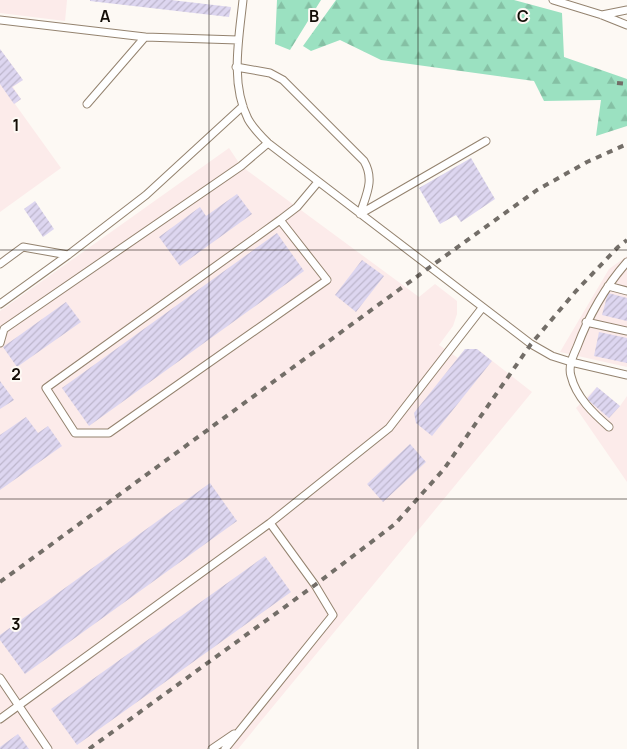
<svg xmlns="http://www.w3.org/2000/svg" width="627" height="749" font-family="Manrope,sans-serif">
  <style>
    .industrial { fill: #fcebea }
    .forest { fill: url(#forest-firs) }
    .building { fill: url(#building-hatch) }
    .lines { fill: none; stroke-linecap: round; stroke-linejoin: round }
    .service-casing { stroke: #94836f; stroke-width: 9 }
    .service { stroke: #fff; stroke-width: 7 }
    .rail { stroke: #736e68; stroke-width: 4; stroke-dasharray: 6 6; stroke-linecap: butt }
    .grid { fill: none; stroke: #130d06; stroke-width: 1; stroke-opacity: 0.55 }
    .grid-label { font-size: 16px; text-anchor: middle; font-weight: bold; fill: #130d06; stroke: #fdf9f4; stroke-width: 4; stroke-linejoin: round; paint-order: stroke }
  </style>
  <defs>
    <pattern id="forest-firs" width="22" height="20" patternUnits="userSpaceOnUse" patternTransform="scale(1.25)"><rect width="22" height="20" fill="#9be1c1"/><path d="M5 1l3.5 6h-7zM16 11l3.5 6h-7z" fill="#85c0a4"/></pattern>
    <pattern id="building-hatch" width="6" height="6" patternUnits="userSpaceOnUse" patternTransform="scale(1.25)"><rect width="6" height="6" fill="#ddd6f0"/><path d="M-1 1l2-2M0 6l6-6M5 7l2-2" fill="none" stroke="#bdb6cc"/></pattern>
  </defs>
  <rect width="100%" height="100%" fill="#fdf9f4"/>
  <path class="industrial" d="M 0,0 L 67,0 L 65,21 L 0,13 Z
    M 0,49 L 23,80 L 13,87 L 21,99 L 15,104 L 61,168 L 0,212 Z
    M 229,148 L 241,166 L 419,297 L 435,284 L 457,301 L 457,314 L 453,326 L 439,345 L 458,358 L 465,349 L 477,349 L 532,392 L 238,749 L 0,749 L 0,311 Z
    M 627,256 L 627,367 L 560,352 L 609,269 Z
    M 597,387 L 620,406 L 627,396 L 627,482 L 576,408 Z"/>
  <path class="forest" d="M 277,0 L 321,0 L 290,50 L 275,44 Z
    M 336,0 L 514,0 L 562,13 L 564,57 L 627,79 L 627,126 L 596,136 L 601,100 L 544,101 L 534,81 L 381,60 L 340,40 L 311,51 L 303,46 Z"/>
  <path class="building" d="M 90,0 L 171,0 L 231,7 L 229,17 L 90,1 Z
    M 0,49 L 23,80 L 12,87 L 21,99 L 14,104 L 0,84 Z
    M 471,158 L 495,199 L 461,222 L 456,215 L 440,224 L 419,188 Z
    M 237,194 L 252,214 L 180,266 L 159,237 L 200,207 L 206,216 Z
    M 35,201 L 54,229 L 43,237 L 24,209 Z
    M 277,233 L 304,271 L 89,426 L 62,388 Z
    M 362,260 L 384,276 L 356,312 L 335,295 Z
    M 608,293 L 627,298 L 627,321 L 602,315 Z
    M 66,302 L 81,322 L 17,367 L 3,347 Z
    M 599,332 L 627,338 L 627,363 L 594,356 Z
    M 465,349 L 477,349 L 492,361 L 432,436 L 416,423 L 414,413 Z
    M 0,381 L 14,400 L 0,409 Z
    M 597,387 L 620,406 L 609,418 L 587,399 Z
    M 26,417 L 38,433 L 48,426 L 62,446 L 0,490 L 0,435 Z
    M 410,444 L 426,462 L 383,502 L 367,484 Z
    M 210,483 L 237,521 L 25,674 L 0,640 L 0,635 Z
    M 265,556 L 291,592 L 77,745 L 51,709 Z
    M 18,734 L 29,749 L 0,749 L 0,747 Z"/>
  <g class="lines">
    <defs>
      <path id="service" d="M 243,0 C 239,38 230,83 248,119 C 253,128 261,136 268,143 L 531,344 L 552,356 L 571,362 L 627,375
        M 553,0 L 602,15 L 627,25
        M 602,15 L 627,10
        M 0,20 L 145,37
        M 236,67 L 270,73 L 283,80 L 364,161 C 375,180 366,195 360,214
        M 87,104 L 145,37 L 238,40
        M 360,214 L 486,141
        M 280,220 L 327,280 L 109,433 L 75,433 L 46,388 L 280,220 L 297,207 L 318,182
        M 0,264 L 23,247 L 68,255
        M 608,286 L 627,291
        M 0,304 L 68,255 L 146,195 L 243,106
        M 586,322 L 627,331
        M 0,343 L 4,329 L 241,166 L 268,143
        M 609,427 C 594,414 576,397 571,376 C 568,366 573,356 577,347 C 589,315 605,287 627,262
        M 0,678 L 48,749
        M 0,719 L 270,523 L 389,428 L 482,308
        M 212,749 L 234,734
        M 225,749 L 333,615 L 315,585 L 270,523"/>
    </defs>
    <use href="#service" class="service-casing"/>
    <use href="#service" class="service"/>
    <path class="rail" d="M 617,83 L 627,84
      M 0,582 L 430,267 L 537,190 L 587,162 L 627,144
      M 89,749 L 315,585 L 395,524 L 444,469 L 531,344 L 576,291 L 618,247 L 627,240"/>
  </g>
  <path class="grid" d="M 209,0 L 209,749M 418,0 L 418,749M 0,250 L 627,250M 0,499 L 627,499"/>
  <g class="grid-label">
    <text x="105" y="22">A</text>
    <text x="314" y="22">B</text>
    <text x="523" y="22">C</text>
    <text x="16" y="131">1</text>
    <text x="16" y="380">2</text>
    <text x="16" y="630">3</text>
  </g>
</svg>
